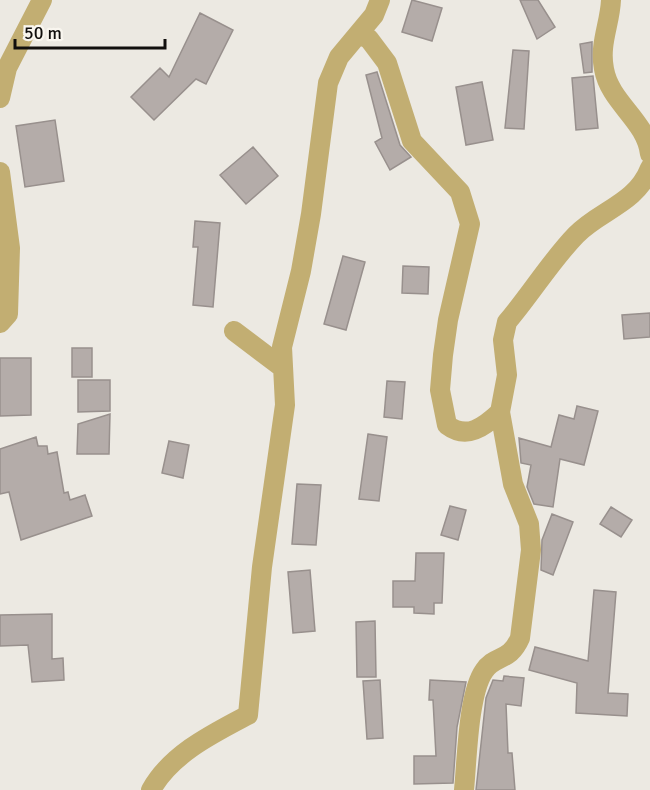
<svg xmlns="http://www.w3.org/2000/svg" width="650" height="790" font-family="Signika,sans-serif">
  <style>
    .building { fill: #b4aca9; stroke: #98908d; stroke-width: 1.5 }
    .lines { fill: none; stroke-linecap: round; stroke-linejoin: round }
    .street { stroke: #c2ae72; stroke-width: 20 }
  </style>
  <rect width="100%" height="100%" fill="#ece9e2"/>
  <path class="building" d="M 412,0 L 442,8 L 432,41 L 402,32 Z
    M 520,0 L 538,0 L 555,27 L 537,39 Z
    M 200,13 L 233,30 L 206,84 L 196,79 L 154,120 L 131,97 L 160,68 L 169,77 Z
    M 592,42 L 592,72 L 584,73 L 580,44 Z
    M 513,50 L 529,51 L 524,129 L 505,128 Z
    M 377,72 L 400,145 L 411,157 L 390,170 L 375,142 L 382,138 L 366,75 Z
    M 593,76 L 598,128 L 576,130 L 572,78 Z
    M 482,82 L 493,140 L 466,145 L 456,87 Z
    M 55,120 L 64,181 L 25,187 L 16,126 Z
    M 253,147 L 278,176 L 246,204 L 220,175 Z
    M 195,221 L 220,223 L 213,307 L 193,305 L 198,247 L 193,247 Z
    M 343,256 L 365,262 L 346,330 L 324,324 Z
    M 403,266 L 429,267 L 428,294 L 402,293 Z
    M 650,313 L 650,337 L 624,339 L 622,315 Z
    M 72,348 L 92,348 L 92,377 L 72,377 Z
    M 0,358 L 31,358 L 31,415 L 0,416 Z
    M 78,380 L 110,380 L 110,411 L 78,412 Z
    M 387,381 L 405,382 L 402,419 L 384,417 Z
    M 577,406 L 598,411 L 584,465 L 560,459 L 553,507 L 534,504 L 527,487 L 531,465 L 521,463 L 519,438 L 551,447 L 559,415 L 574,419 Z
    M 110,414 L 109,454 L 77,454 L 78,424 Z
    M 368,434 L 387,437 L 379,501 L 359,499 Z
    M 36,437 L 38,446 L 47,446 L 48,454 L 57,452 L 64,493 L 68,492 L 70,500 L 85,495 L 92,516 L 21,540 L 9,492 L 0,494 L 0,449 Z
    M 169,441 L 189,445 L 183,478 L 162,473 Z
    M 297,484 L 321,485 L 316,545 L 292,544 Z
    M 450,506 L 466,510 L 458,540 L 441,535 Z
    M 611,507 L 632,520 L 621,537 L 600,524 Z
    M 552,514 L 573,522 L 553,575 L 541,570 L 542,540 Z
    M 416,553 L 444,553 L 442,603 L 434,603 L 434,614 L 414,613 L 414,607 L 393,607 L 393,581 L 415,581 Z
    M 310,570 L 315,631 L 293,633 L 288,572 Z
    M 594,590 L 616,592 L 608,693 L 628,694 L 627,716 L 576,713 L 577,683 L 529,670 L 535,647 L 588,661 Z
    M 52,614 L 52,659 L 63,658 L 64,680 L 32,682 L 28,645 L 0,646 L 0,615 Z
    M 375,621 L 376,677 L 357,677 L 356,622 Z
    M 504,676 L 524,678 L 521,706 L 506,704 L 508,753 L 512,753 L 515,790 L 476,790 L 486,698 L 493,680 L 503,681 Z
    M 380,680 L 383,738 L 367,739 L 363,681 Z
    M 430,680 L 466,682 L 457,727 L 453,783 L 414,784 L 414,756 L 436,756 L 433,700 L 429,700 Z"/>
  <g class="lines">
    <path class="street" d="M 611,0 C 610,24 599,44 604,69 C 610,103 646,120 650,154
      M 359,34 L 369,39 L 387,63 L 412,141 L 460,192 L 470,224 L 448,320 L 443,355 L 440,390 L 447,425 C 467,440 484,427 500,412
      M 0,98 L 7,68 L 42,0
      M 0,172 L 10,248 L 8,314 L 0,323
      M 234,331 L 283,368
      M 151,790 C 171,754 212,734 248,715 L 262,567 L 285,405 L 282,347 L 301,271 L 311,214 L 328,83 L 339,57 L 374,15 L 380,0
      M 464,790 C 467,761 468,694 484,671 C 495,654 509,663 520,638 L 531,550 L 529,524 L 513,484 L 500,412 L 507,375 L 503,340 L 507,322 C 531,294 550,262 576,235 C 600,210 636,204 650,168"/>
  </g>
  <path d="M15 39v9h150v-9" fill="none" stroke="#110f0d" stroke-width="3"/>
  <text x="24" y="39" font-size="18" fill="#110f0d" stroke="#f9f6ef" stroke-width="4.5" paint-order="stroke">50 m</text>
</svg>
